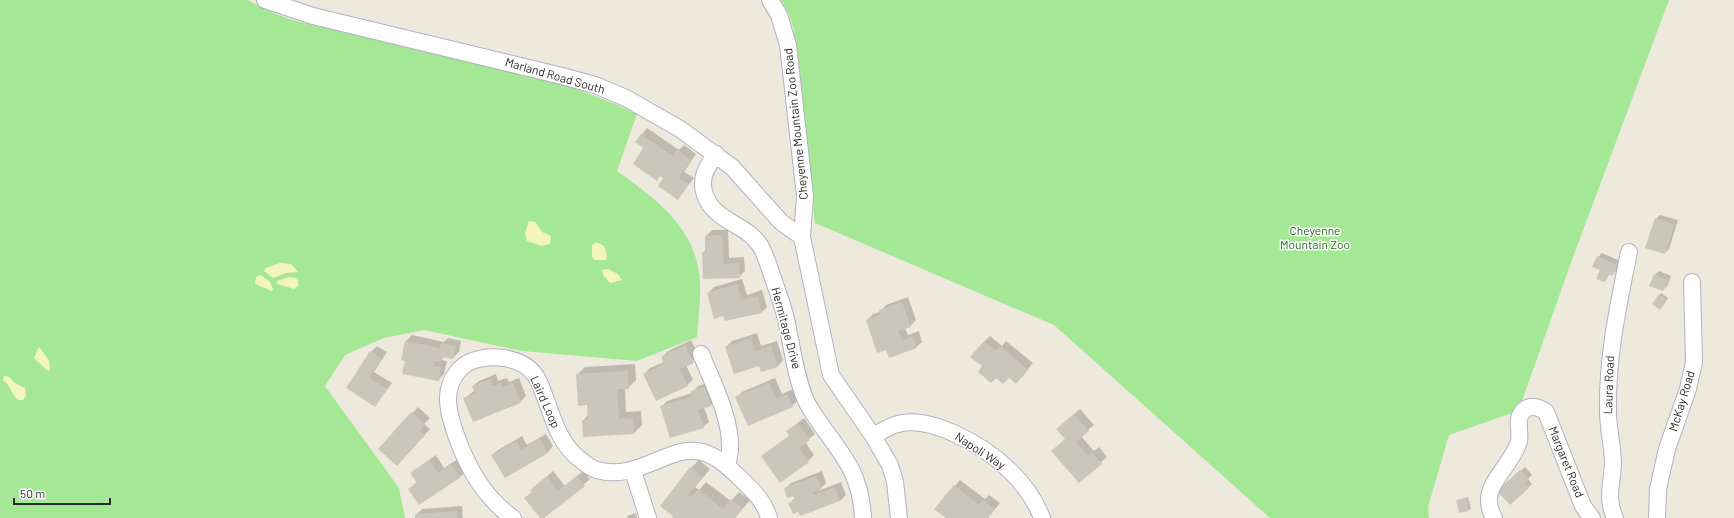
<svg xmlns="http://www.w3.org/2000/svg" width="1734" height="518" font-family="Barlow,sans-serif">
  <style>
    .green { fill: #a4e896 }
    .sand { fill: #f4f5be }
    .shadow { fill: #0003 }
    .building { fill: #c9c7bb }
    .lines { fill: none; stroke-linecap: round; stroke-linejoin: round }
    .minor-casing { stroke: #b1b1c0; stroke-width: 18 }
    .minor { stroke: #fff; stroke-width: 16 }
    .labels { text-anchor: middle; stroke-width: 3; stroke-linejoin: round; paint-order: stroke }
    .street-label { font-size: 12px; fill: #2b2b2b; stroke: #fff }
    .park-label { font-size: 12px; fill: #196e16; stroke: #fff }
  </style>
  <rect width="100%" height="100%" fill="#eee9dd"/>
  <path class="green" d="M 0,0 L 247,0 L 276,14 L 296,21 L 547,80 C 578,89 608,100 637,114 L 617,171 C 656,199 697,228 700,282 C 701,300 698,319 697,337 L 637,361 L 522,351 L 424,330 L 384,338 L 345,355 L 325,386 L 399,488 L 405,518 L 0,518 Z
    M 781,0 L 1669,0 L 1573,257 L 1522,401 L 1515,412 L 1449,435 L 1428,507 L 1429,518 L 1270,518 L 1054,325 L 815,223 L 794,30 L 788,12 Z"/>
  <path class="sand" d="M 529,221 L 535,222 L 542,232 L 551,236 L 550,244 L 542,246 L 527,241 L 525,233 Z
    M 596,242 L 604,246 L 607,256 L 606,260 L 595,260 L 592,257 L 592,246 Z
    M 280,263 L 291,264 L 298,272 L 286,273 L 273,278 L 264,271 L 266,268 Z
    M 608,269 L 618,274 L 622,280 L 610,283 L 603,275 L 602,270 Z
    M 261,275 L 270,282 L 273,289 L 272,291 L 255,284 L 256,277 Z
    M 289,277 L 296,278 L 298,281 L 298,286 L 294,289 L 277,284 L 277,281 Z
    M 39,347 L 49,360 L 50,370 L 48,371 L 34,358 Z
    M 4,376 L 9,377 L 15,383 L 25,388 L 26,395 L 23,400 L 18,400 C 11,394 10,384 3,380 Z"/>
  <path class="shadow" d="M 647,128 L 679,150 L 684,145 L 696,154 L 684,172 L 694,178 L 678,198 L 645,148 L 636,142 Z
    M 1660,215 L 1678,220 L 1669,249 L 1665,253 L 1656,219 Z
    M 712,230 L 728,230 L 729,258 L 744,257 L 745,271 L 739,277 L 703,253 L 706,249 L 706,236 Z
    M 1602,253 L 1620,261 L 1616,271 L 1613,274 L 1610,273 L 1605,281 L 1598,257 Z
    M 1659,271 L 1671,276 L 1667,286 L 1663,290 L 1655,275 Z
    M 742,279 L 747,295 L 762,290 L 767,307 L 761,313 L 724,315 L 708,293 L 714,287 Z
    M 1661,293 L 1668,298 L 1662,307 L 1653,304 Z
    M 908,297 L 916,320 L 910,326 L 905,328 L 908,335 L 919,331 L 922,342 L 916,347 L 887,349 L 867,320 L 873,314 L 880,312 L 886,305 Z
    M 757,333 L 761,346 L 777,341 L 783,360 L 778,366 L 759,365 L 726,347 L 732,341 Z
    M 412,335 L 444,342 L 448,338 L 461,341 L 459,352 L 453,358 L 445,356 L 441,360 L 447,361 L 444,374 L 438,380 L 402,359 L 406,341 Z
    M 990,336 L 1002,346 L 1006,341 L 1033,363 L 1022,377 L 1009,377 L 984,366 L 984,342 Z
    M 691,340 L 699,356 L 686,365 L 693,380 L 687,385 L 644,374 L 650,368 L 664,362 L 662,357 L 668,351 Z
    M 377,346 L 387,352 L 374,372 L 392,383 L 375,406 L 348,388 L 371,352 Z
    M 635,364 L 636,380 L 628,388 L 625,388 L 626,412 L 641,411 L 642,425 L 634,433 L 583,421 L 588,415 L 588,404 L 577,375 L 585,367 Z
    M 496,374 L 498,381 L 507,378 L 509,382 L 519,378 L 526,396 L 520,402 L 465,398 L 475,390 L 473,386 L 479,381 Z
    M 775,378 L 782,394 L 793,389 L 798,400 L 792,406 L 737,397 L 742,392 Z
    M 710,382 L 716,400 L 710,406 L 704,407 L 709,422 L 703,427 L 661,407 L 667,401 L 692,393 L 698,386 Z
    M 418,407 L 430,418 L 424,424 L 430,429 L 403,459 L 380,449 Z
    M 1080,409 L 1094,425 L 1081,436 L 1094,451 L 1099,447 L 1107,457 L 1079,482 L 1064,423 Z
    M 804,418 L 815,434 L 805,442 L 814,455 L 808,461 L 762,456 L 790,435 L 788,431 Z
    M 546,434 L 553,446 L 548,452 L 505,477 L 492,455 L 498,450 L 522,436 L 527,445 Z
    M 436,455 L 444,468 L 458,459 L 466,471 L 460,477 L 409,489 L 417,482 L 411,473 Z
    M 699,460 L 710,469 L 695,487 L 699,490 L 706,482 L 731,501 L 739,492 L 750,500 L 735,518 L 676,518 L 691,468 Z
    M 1525,467 L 1532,475 L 1528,479 L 1532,484 L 1511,504 L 1499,491 Z
    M 553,471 L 565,486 L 583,471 L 590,479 L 542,518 L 531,490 Z
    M 822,471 L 826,483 L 818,491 L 841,482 L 846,495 L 840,501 L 799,510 L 790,503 L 795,498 L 785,489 L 791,483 Z
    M 960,480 L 985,499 L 989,495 L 1000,503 L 988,518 L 947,518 L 936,509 Z
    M 1468,497 L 1471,509 L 1459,512 L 1457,500 Z
    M 462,506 L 463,518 L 416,518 L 416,515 L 422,509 Z
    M 636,513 L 637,518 L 628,518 L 627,516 Z"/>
  <path class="building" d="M 641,134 L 673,156 L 677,150 L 691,160 L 679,178 L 689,184 L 678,200 L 658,186 L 663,178 L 660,176 L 657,181 L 633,164 L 643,148 L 635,142 Z
    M 1655,218 L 1675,224 L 1665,254 L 1645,248 Z
    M 722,235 L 724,264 L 739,263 L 740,278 L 703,279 L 702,253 L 705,252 L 705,236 Z
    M 1597,256 L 1617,265 L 1613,276 L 1609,274 L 1605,282 L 1596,279 L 1600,270 L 1592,267 Z
    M 1654,274 L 1668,280 L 1663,291 L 1649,286 Z
    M 737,284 L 741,300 L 757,296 L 762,313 L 725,321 L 723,316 L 714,319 L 707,293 Z
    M 1659,294 L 1667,300 L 1660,310 L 1652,304 Z
    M 902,302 L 911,327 L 898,331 L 902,340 L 913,337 L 917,348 L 889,358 L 886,350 L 877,353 L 866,320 L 880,315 L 879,310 Z
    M 751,338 L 755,351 L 771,346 L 778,367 L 761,372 L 759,366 L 734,374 L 725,347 Z
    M 405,341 L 440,348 L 441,343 L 456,346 L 453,359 L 441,357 L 440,362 L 435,361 L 434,366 L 441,367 L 439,381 L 402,374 L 405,361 L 401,360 Z
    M 984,341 L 996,351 L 1000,346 L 1028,370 L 1016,384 L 1009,378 L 1003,384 L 996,378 L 991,383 L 978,372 L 982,366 L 970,357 Z
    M 685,345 L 694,363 L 680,369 L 688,386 L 656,401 L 643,374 L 664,364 L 661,357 Z
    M 370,351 L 382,359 L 369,378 L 387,389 L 375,407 L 346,388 Z
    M 628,371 L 629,389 L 617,389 L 619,419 L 633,418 L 634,434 L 583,437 L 582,420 L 588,420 L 587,405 L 578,406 L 576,374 Z
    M 490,379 L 492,386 L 501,383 L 503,387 L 513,383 L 521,403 L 473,422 L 463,398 L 475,393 L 472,386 Z
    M 769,383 L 776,399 L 787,394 L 793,407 L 748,426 L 735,397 Z
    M 705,387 L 711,406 L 698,410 L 704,428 L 670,438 L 660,406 L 692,397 L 691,391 Z
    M 411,412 L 425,424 L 419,431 L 425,435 L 397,466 L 378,449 Z
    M 1074,414 L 1089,431 L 1076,442 L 1088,456 L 1092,452 L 1102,464 L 1079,483 L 1051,451 L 1065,439 L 1056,429 Z
    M 798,423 L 810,440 L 799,448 L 809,462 L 780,483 L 761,456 L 789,436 L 786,431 Z
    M 540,439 L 548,453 L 505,478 L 491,455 L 516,441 L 521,450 Z
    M 429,460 L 438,473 L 451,464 L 461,477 L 419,505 L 408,489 L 417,483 L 410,473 Z
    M 690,467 L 703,477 L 688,495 L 691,497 L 698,489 L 723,509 L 731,499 L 743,508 L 735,518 L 672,518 L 673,516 L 660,506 Z
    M 1520,470 L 1529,479 L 1525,483 L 1529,488 L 1510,505 L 1497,491 Z
    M 547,476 L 558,491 L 577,476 L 585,486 L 544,518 L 540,518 L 524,498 L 532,492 L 530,490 Z
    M 816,476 L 821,489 L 813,492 L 814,495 L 835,487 L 840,501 L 800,516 L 798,512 L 793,514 L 788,503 L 795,500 L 794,496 L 787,498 L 784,488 Z
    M 954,485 L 979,505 L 983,500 L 995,509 L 988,518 L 946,518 L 934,509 Z
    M 1467,498 L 1469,511 L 1459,513 L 1456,500 Z
    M 457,511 L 457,518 L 415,518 L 415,514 Z"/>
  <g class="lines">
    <defs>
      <path id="minor" d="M 265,0 L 313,16 L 562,76 L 595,85 L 626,98 L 680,129 L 732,167 L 781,222 L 802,237
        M 770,0 L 779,15 L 788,45 L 805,196 L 802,237 L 831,375 L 873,436 L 890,465 L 895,482 L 899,518
        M 716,154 C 707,167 699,178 705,195 C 715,223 747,223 761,247 C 767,258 770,270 774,281 C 778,293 783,306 786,319 C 792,346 795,375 806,401 C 811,411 818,420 824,429 C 847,460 861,478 863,518
        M 701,354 C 712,381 731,417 730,448 C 730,454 728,460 727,466
        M 873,436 C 881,432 889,426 898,424 C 931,415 984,446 1007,468 C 1022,482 1035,499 1042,518
        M 633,471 L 648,518
        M 513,518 C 484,497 468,469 456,435 C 448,412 441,388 461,368 C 471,358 490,356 504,358 C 515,360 528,365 535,375 C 540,381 542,390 545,397 C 553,419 559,441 577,457 C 583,462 590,468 597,470 C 638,482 671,443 702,452 C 717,456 728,467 739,477 C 752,490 764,500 769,518
        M 1494,518 C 1476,486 1511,470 1519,441 C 1521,431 1515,419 1523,411 C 1530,404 1539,407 1546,412 L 1583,506 L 1592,518
        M 1615,518 C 1606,499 1612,483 1613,464 C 1613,447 1608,429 1608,412 C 1607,356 1618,307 1629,252
        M 1657,518 L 1658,489 L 1667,449 L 1688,389 L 1694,362 L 1692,282"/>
    </defs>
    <use href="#minor" class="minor-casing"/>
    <use href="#minor" class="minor"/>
  </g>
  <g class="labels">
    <g class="street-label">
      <text transform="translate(555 76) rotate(16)" y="4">Marland Road South</text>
      <text transform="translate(796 124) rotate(-96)" y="4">Cheyenne Mountain Zoo Road</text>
      <text transform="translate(786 328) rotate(75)" y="4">Hermitage Drive</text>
      <text transform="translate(1609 385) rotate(-88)" y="4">Laura Road</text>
      <text transform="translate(1682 401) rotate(-73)" y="4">McKay Road</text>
      <text transform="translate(545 402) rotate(66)" y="4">Laird Loop</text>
      <text transform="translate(980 451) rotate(33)" y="4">Napoli Way</text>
      <text transform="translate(1566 462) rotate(68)" y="4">Margaret Road</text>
    </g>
    <g class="park-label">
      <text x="1315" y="235">Cheyenne<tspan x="1315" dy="14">Mountain Zoo</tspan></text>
    </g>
  </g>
  <path d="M14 498v6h96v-6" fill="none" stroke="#2b2b2b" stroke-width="2"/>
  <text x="20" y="498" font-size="12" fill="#2b2b2b" stroke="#ffffff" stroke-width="3" paint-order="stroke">50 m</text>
</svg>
